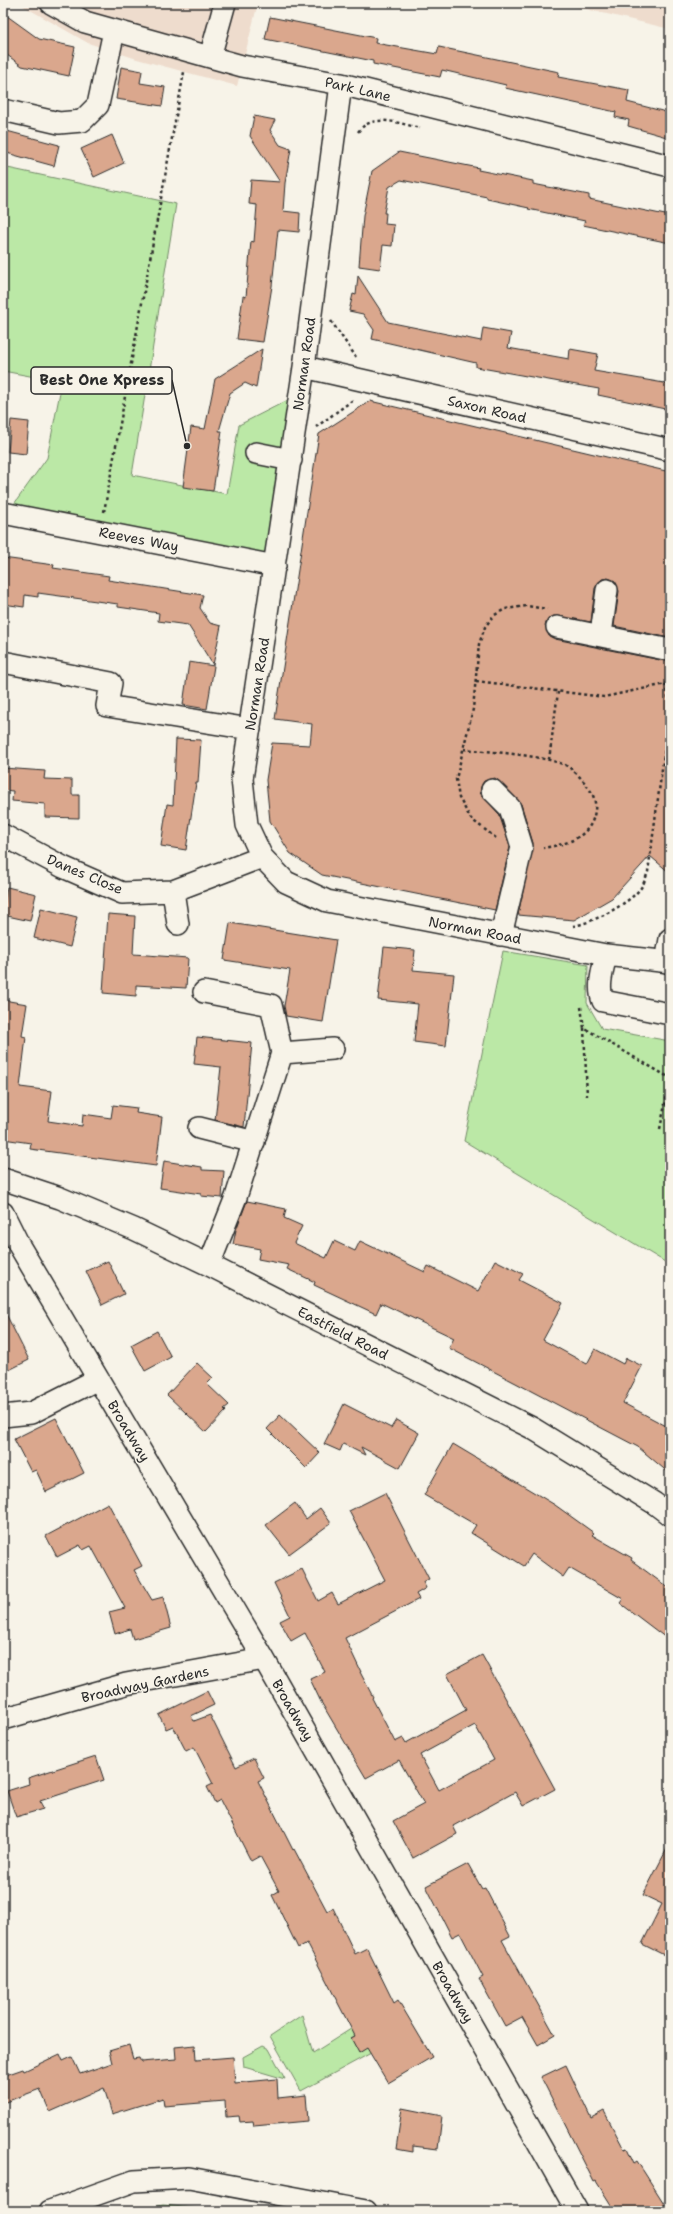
<svg xmlns="http://www.w3.org/2000/svg" width="673" height="2214" font-family="'Shantell Sans',sans-serif">
  <style>
    .built { fill: #eedccd }
    .green { fill: #bbe8a6; stroke: #738a68 }
    .building { fill: #daa78d; stroke: #2b2b2b; fill-rule: evenodd }
    .lines { fill: none; stroke-linecap: round; stroke-linejoin: round }
    .minor-casing { stroke: #2b2b2b; stroke-width: 24 }
    .path { stroke: #2b2b2b; stroke-width: 2.5; stroke-dasharray: 3 3; stroke-linecap: butt }
    .minor { stroke: #f7f3e8; stroke-width: 21 }
    .labels { text-anchor: middle; stroke-width: 3; stroke-linejoin: round; paint-order: stroke }
    .street-label { font-size: 14px; fill: #2b2b2b; stroke: #f7f3e8 }
    .leader { fill: none; stroke: #2b2b2b; stroke-width: 1.5 }
    .callout-dot { fill: #2b2b2b; stroke: #f7f3e8; stroke-width: 1.5 }
    .callout { fill: #f7f3e8; stroke: #2b2b2b; stroke-width: 1.5 }
    .callout-label { font-size: 15px; text-anchor: middle; font-weight: bold; fill: #2b2b2b }
  </style>
  <rect width="100%" height="100%" fill="#f7f3e8"/>
  <filter id="ink" filterUnits="userSpaceOnUse"><feTurbulence type="fractalNoise" baseFrequency=".025" numOctaves="2"/><feDisplacementMap in="SourceGraphic" scale="8" xChannelSelector="R" yChannelSelector="G"/><feConvolveMatrix kernelMatrix="1 2 1 2 8 2 1 2 1" color-interpolation-filters="sRGB"/></filter>
  <g filter="url(#ink)">
    <path class="built" d="M 18,3 L 258,3 L 237,86 L 137,59 L 88,43 Z
      M 560,3 L 670,3 L 670,29 L 586,9 Z"/>
    <path class="green" d="M 3,167 L 176,204 L 132,475 L 227,494 L 239,425 L 294,397 L 272,561 L 9,511 L 47,458 L 62,382 L 3,371 Z
      M 503,951 L 588,965 L 587,1003 L 602,1029 L 670,1041 L 670,1265 L 464,1141 Z
      M 376,2013 L 380,2021 L 351,2038 L 359,2052 L 374,2044 L 371,2053 L 301,2091 L 270,2036 L 302,2015 L 313,2053 Z
      M 263,2046 L 269,2049 L 285,2079 L 244,2067 L 243,2057 Z
      M 163,2205 L 222,2211 L 135,2211 Z"/>
    <path class="building" d="M 3,13 L 39,39 L 75,47 L 69,76 L 22,66 L 3,52 Z
      M 270,17 L 376,38 L 375,43 L 437,54 L 439,47 L 559,72 L 558,77 L 629,90 L 627,102 L 670,113 L 670,138 L 628,126 L 629,120 L 615,117 L 616,112 L 505,88 L 506,85 L 442,70 L 440,77 L 373,64 L 373,61 L 265,39 Z
      M 121,67 L 142,71 L 140,83 L 165,87 L 162,106 L 116,99 Z
      M 254,116 L 275,120 L 270,130 L 280,145 L 291,149 L 285,183 L 283,211 L 300,213 L 299,232 L 278,230 L 272,286 L 263,342 L 237,339 L 243,296 L 246,297 L 251,241 L 254,242 L 257,205 L 249,204 L 251,180 L 280,182 L 250,136 Z
      M 3,130 L 59,145 L 54,166 L 3,152 Z
      M 112,135 L 124,163 L 94,177 L 81,149 Z
      M 399,152 L 479,168 L 478,170 L 533,181 L 533,184 L 589,195 L 589,199 L 670,216 L 670,243 L 583,225 L 585,221 L 528,209 L 529,208 L 487,199 L 487,197 L 401,180 L 389,187 L 384,213 L 386,213 L 385,224 L 394,225 L 392,246 L 383,245 L 380,269 L 359,266 L 363,216 L 372,171 Z
      M 358,276 L 388,322 L 481,341 L 483,328 L 511,333 L 508,348 L 569,359 L 570,349 L 598,354 L 594,371 L 670,384 L 670,410 L 598,395 L 599,389 L 476,367 L 476,363 L 372,339 L 374,330 L 363,314 L 349,311 L 353,294 L 356,295 Z
      M 262,349 L 256,388 L 245,383 L 230,393 L 219,431 L 222,431 L 213,491 L 183,487 L 191,427 L 205,429 L 215,379 Z
      M 370,401 L 670,472 L 670,638 L 614,626 L 619,591 L 615,581 L 608,578 L 602,579 L 595,588 L 591,622 L 554,616 L 548,619 L 545,625 L 549,636 L 555,639 L 670,662 L 670,873 L 650,856 L 612,898 L 574,920 L 518,915 L 533,843 L 521,804 L 500,782 L 495,778 L 484,781 L 481,787 L 480,793 L 499,814 L 510,847 L 495,910 L 322,875 L 290,853 L 270,821 L 266,780 L 272,743 L 310,745 L 312,724 L 275,719 L 319,434 Z
      M 11,420 L 29,422 L 26,454 L 8,452 Z
      M 3,558 L 54,565 L 53,568 L 109,576 L 108,580 L 203,595 L 200,608 L 210,623 L 221,626 L 213,665 L 188,625 L 158,621 L 159,613 L 118,607 L 118,604 L 38,593 L 38,597 L 25,595 L 24,607 L 3,604 Z
      M 189,662 L 214,666 L 207,709 L 183,705 Z
      M 176,739 L 201,740 L 198,783 L 196,783 L 186,850 L 161,846 L 167,804 L 173,805 Z
      M 3,768 L 45,771 L 44,779 L 72,780 L 72,795 L 79,795 L 79,818 L 45,817 L 45,804 L 12,801 L 13,791 L 3,790 Z
      M 7,887 L 36,894 L 30,921 L 3,915 Z
      M 41,908 L 77,917 L 70,947 L 34,938 Z
      M 108,914 L 135,916 L 133,954 L 188,958 L 186,988 L 136,985 L 136,996 L 103,993 Z
      M 230,923 L 336,940 L 323,1022 L 286,1016 L 284,1006 L 290,970 L 224,960 Z
      M 384,947 L 415,950 L 413,970 L 454,974 L 446,1046 L 414,1042 L 418,1004 L 378,1000 Z
      M 3,1000 L 27,1004 L 22,1036 L 26,1037 L 20,1087 L 52,1091 L 48,1121 L 82,1126 L 83,1114 L 111,1118 L 113,1105 L 137,1108 L 136,1113 L 162,1117 L 156,1166 L 30,1149 L 31,1143 L 3,1139 Z
      M 197,1037 L 252,1043 L 244,1127 L 215,1120 L 221,1067 L 194,1064 Z
      M 164,1161 L 202,1167 L 202,1170 L 224,1171 L 222,1198 L 201,1196 L 201,1194 L 160,1188 Z
      M 247,1201 L 286,1209 L 284,1218 L 302,1226 L 294,1243 L 326,1258 L 334,1241 L 355,1251 L 360,1241 L 425,1272 L 428,1266 L 478,1291 L 495,1260 L 523,1274 L 519,1280 L 563,1303 L 543,1340 L 587,1364 L 595,1349 L 623,1364 L 626,1358 L 642,1366 L 623,1403 L 670,1428 L 670,1474 L 638,1447 L 449,1348 L 454,1338 L 381,1303 L 376,1314 L 314,1285 L 315,1282 L 287,1269 L 289,1265 L 258,1259 L 260,1249 L 233,1244 L 236,1230 Z
      M 108,1261 L 124,1294 L 102,1305 L 86,1271 Z
      M 3,1308 L 29,1360 L 3,1373 Z
      M 157,1331 L 171,1357 L 145,1371 L 131,1345 Z
      M 197,1363 L 213,1378 L 207,1384 L 229,1405 L 224,1409 L 226,1411 L 206,1432 L 167,1395 Z
      M 344,1404 L 391,1428 L 396,1420 L 419,1433 L 400,1468 L 361,1447 L 365,1455 L 343,1444 L 340,1451 L 324,1444 Z
      M 280,1415 L 320,1453 L 306,1468 L 267,1429 Z
      M 56,1418 L 84,1473 L 46,1492 L 36,1470 L 31,1472 L 14,1439 Z
      M 453,1444 L 555,1505 L 594,1533 L 592,1535 L 632,1558 L 631,1560 L 670,1589 L 670,1641 L 620,1603 L 623,1599 L 569,1568 L 563,1577 L 532,1554 L 524,1566 L 471,1533 L 476,1525 L 424,1495 Z
      M 385,1493 L 429,1579 L 423,1582 L 426,1588 L 416,1594 L 419,1599 L 345,1638 L 361,1672 L 360,1672 L 373,1697 L 372,1698 L 395,1742 L 403,1738 L 406,1743 L 466,1710 L 447,1674 L 482,1655 L 555,1789 L 523,1806 L 515,1792 L 453,1826 L 457,1834 L 413,1858 L 393,1821 L 424,1804 L 399,1760 L 366,1778 L 321,1702 L 310,1679 L 325,1672 L 305,1633 L 291,1641 L 280,1621 L 290,1616 L 274,1583 L 302,1569 L 318,1601 L 332,1593 L 338,1604 L 385,1580 L 349,1511 ZM 475,1725 L 494,1760 L 439,1790 L 420,1755 Z
      M 108,1503 L 142,1566 L 134,1570 L 152,1600 L 163,1597 L 171,1628 L 133,1639 L 130,1629 L 115,1634 L 109,1612 L 125,1608 L 91,1546 L 83,1550 L 80,1545 L 57,1557 L 46,1536 Z
      M 295,1503 L 306,1519 L 320,1508 L 331,1523 L 289,1554 L 266,1525 Z
      M 207,1691 L 214,1705 L 191,1716 L 194,1721 L 210,1715 L 236,1767 L 254,1758 L 264,1778 L 258,1781 L 293,1850 L 294,1849 L 327,1911 L 333,1908 L 355,1954 L 367,1948 L 394,2003 L 398,2000 L 432,2057 L 388,2083 L 367,2048 L 359,2053 L 351,2038 L 355,2036 L 307,1943 L 298,1948 L 272,1895 L 279,1891 L 260,1856 L 251,1861 L 220,1800 L 215,1803 L 207,1787 L 213,1784 L 194,1747 L 186,1751 L 173,1726 L 166,1729 L 159,1715 Z
      M 96,1756 L 104,1780 L 40,1801 L 43,1809 L 16,1817 L 7,1791 L 29,1784 L 28,1778 Z
      M 670,1843 L 670,1958 L 642,1944 L 662,1904 L 643,1895 Z
      M 468,1864 L 482,1889 L 485,1888 L 510,1936 L 502,1940 L 555,2035 L 538,2045 L 522,2017 L 505,2026 L 479,1979 L 483,1977 L 460,1933 L 452,1937 L 426,1886 Z
      M 129,2045 L 133,2059 L 139,2058 L 141,2062 L 176,2059 L 175,2047 L 195,2045 L 196,2060 L 233,2057 L 235,2083 L 277,2079 L 278,2098 L 306,2095 L 308,2121 L 254,2126 L 253,2121 L 240,2122 L 239,2116 L 226,2117 L 225,2101 L 164,2106 L 163,2098 L 112,2114 L 104,2088 L 50,2112 L 40,2089 L 3,2103 L 3,2076 L 23,2069 L 24,2071 L 60,2054 L 63,2061 L 72,2057 L 80,2074 L 112,2063 L 109,2051 Z
      M 566,2065 L 591,2118 L 604,2111 L 624,2149 L 627,2148 L 634,2163 L 637,2161 L 665,2205 L 655,2211 L 615,2211 L 596,2181 L 594,2182 L 541,2077 Z
      M 402,2108 L 442,2116 L 438,2149 L 413,2146 L 413,2152 L 396,2149 Z"/>
    <g class="lines">
      <defs>
        <path id="minor" d="M 51,3 L 85,22 L 242,66 L 341,84 L 670,166
          M 210,57 L 225,3
          M 341,84 L 304,367 L 242,779 L 247,825 L 262,857 L 286,882 L 327,901 L 606,955 L 670,962
          M 3,110 L 59,123 L 82,121 L 98,105 L 114,31
          M 304,367 L 670,450
          M 256,453 L 291,460
          M 3,513 L 275,566
          M 557,627 L 670,650
          M 601,634 L 607,590
          M 3,662 L 111,683 L 107,706 L 250,729
          M 492,790 L 510,808 L 522,847 L 501,935
          M 3,835 L 63,867 L 122,893 L 173,891 L 262,857
          M 173,891 L 178,924
          M 606,955 C 603,969 597,987 603,1001 L 670,1014
          M 666,962 L 670,939
          M 204,992 L 271,1005 L 282,1053 L 236,1197 L 209,1265
          M 282,1053 L 333,1049
          M 199,1128 L 254,1142
          M 3,1179 L 60,1198 L 134,1229 L 209,1265 L 532,1428 L 654,1503 L 670,1515
          M 3,1213 L 20,1247 L 264,1659 L 577,2211
          M 3,1416 L 31,1413 L 98,1379
          M 3,1719 L 126,1684 L 264,1659
          M 50,2211 L 134,2181 L 189,2178 L 366,2211"/>
      </defs>
      <use href="#minor" class="minor-casing"/>
      <path class="path" d="M 358,132 C 372,112 401,124 420,128
        M 331,321 L 356,357
        M 316,427 L 353,400
        M 104,512 L 184,72
        M 476,681 L 604,697 L 666,684 L 670,675
        M 665,684 L 670,706
        M 464,749 C 491,752 545,755 567,766 C 575,771 583,780 588,787 C 596,798 597,807 593,819 C 586,839 563,845 543,848
        M 549,760 L 558,692
        M 496,838 L 471,819 L 459,798 L 456,779 L 473,709 L 479,644 L 485,627 L 493,616 L 505,609 L 527,606 L 547,609
        M 573,926 C 592,923 627,905 640,889 C 644,884 646,877 648,872 L 670,710
        M 581,1007 L 584,1028 L 670,1078
        M 584,1028 L 587,1096
        M 660,1129 L 670,1080"/>
      <use href="#minor" class="minor"/>
    </g>
  </g>
  <g class="labels">
    <g class="street-label">
      <text transform="translate(358 89) rotate(13)" y="5">Park Lane</text>
      <text transform="translate(304 364) rotate(-82)" y="5">Norman Road</text>
      <text transform="translate(487 409) rotate(13)" y="5">Saxon Road</text>
      <text transform="translate(139 539) rotate(11)" y="5">Reeves Way</text>
      <text transform="translate(257 684) rotate(-81)" y="5">Norman Road</text>
      <text transform="translate(85 874) rotate(23)" y="5">Danes Close</text>
      <text transform="translate(475 930) rotate(11)" y="5">Norman Road</text>
      <text transform="translate(343 1333) rotate(27)" y="5">Eastfield Road</text>
      <text transform="translate(129 1431) rotate(59)" y="5">Broadway</text>
      <text transform="translate(145 1684) rotate(-12)" y="5">Broadway Gardens</text>
      <text transform="translate(293 1710) rotate(60)" y="5">Broadway</text>
      <text transform="translate(453 1992) rotate(60)" y="5">Broadway</text>
    </g>
  </g>
  <path class="leader" d="M187 446L172 380"/>
  <circle class="callout-dot" cx="187" cy="446" r="4"/>
  <rect class="callout" x="31" y="367" width="141" height="27" rx="4"/>
  <g class="callout-label">
    <text x="102" y="385">Best One Xpress</text>
  </g>
  <rect width="673" height="2214" fill="none" stroke="#f7f3e8" stroke-width="16"/>
  <rect x="8" y="8" width="657" height="2198" fill="none" stroke="#2b2b2b" stroke-width="1.5" filter="url(#ink)"/>
</svg>
